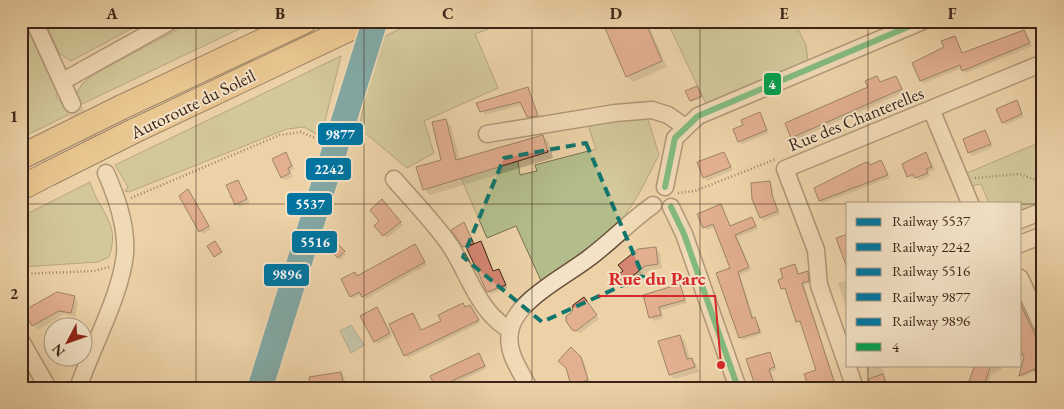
<svg xmlns="http://www.w3.org/2000/svg" width="1064" height="409" font-family="'EB Garamond',serif">
  <style>
    .green { fill: #b3bd8b; stroke: #787051 }
    .water { fill: #99b7aa; stroke: #747c6f }
    .shadow { fill: #0003 }
    .building { fill: #d58672; stroke: #3c2417 }
    .lines { fill: none; stroke-linecap: round; stroke-linejoin: round }
    .minor-tunnel { stroke: #caaf8b; stroke-width: 16; stroke-dasharray: 16 8; stroke-linecap: butt }
    .minor-casing { stroke: #68503b; stroke-width: 19 }
    .highway-casing { stroke: #3c2417; stroke-width: 26 }
    .path { stroke: #3c2417; stroke-width: 2.5; stroke-dasharray: 1 2.5; stroke-linecap: butt }
    .minor { stroke: #f3e2c6; stroke-width: 16 }
    .highway { stroke: #e6b974; stroke-width: 24 }
    .highway-bridge-casing { stroke: #3c2417; stroke-width: 26; stroke-linecap: butt }
    .highway-bridge { stroke: #e6b974; stroke-width: 24 }
    .bus-1-casing { stroke: #f3e2c6; stroke-width: 10 }
    .bus-1 { stroke: #03a04e; stroke-width: 6 }
    .rail-1-casing { stroke: #f3e2c6; stroke-width: 11 }
    .rail-2-casing { stroke: #f3e2c6; stroke-width: 11 }
    .rail-3-casing { stroke: #f3e2c6; stroke-width: 11 }
    .rail-4-casing { stroke: #f3e2c6; stroke-width: 11 }
    .rail-5-casing { stroke: #f3e2c6; stroke-width: 11 }
    .rail-1 { stroke: #0075a1; stroke-width: 8 }
    .rail-2 { stroke: #0075a1; stroke-width: 8 }
    .rail-3 { stroke: #0075a1; stroke-width: 8 }
    .rail-4 { stroke: #0075a1; stroke-width: 8 }
    .rail-5 { stroke: #0075a1; stroke-width: 8 }
    .marked { fill: none; stroke: #0f766e; stroke-width: 4; stroke-dasharray: 10 6; stroke-linejoin: round }
    .grid { fill: none; stroke: #3c2417; stroke-width: 1; stroke-opacity: 0.55 }
    .labels { text-anchor: middle; stroke-width: 4; stroke-linejoin: round; paint-order: stroke }
    .street-label { font-size: 18px; fill: #3c2417; stroke: #f3e2c6 }
    .leader { fill: none; stroke: #d62828; stroke-width: 2 }
    .callout-dot { fill: #d62828; stroke: #f3e2c6; stroke-width: 2 }
    .callout-label { font-size: 19px; text-anchor: middle; font-weight: bold; fill: #d62828; stroke: #f3e2c6; stroke-width: 4; stroke-linejoin: round; paint-order: stroke }
    .line-badge { stroke: #f3e2c6; stroke-width: 2 }
    .badge-label { font-size: 14px; text-anchor: middle; font-weight: bold; fill: #fff }
    .neatline { fill: none; stroke: #3c2417; stroke-width: 2 }
    .grid-label { font-size: 16px; text-anchor: middle; font-weight: bold; fill: #3c2417 }
  </style>
  <rect width="100%" height="100%" fill="#edd2a8"/>
  <filter id="stains"><feTurbulence type="fractalNoise" baseFrequency=".004" numOctaves="4"/><feColorMatrix values="0 0 0 0 .2 0 0 0 0 .09 0 0 0 0 .02 0 0 0 .5 -.17"/></filter>
  <radialGradient id="worn" r=".72"><stop offset=".6" stop-color="#630" stop-opacity="0"/><stop offset="1" stop-color="#630" stop-opacity=".3"/></radialGradient>
  <path class="green" d="M 21,21 L 24,21 C 36,45 45,70 59,92 L 56,97 L 68,110 L 68,115 L 21,138 Z
    M 44,21 L 68,21 L 77,29 L 96,21 L 146,21 L 71,61 L 60,54 Z
    M 194,21 L 256,21 L 80,105 L 76,94 L 82,84 L 94,74 Z
    M 416,21 L 510,21 L 475,34 L 498,88 L 424,121 L 434,153 L 407,168 L 359,128 L 377,40 Z
    M 667,21 L 794,21 L 806,45 L 808,61 L 706,104 Z
    M 341,56 L 321,137 L 304,127 L 287,129 L 129,192 L 125,191 L 128,187 L 115,165 Z
    M 648,119 L 659,155 C 648,175 639,197 625,215 C 604,243 570,263 542,283 L 516,226 L 487,238 L 461,178 L 518,161 L 520,175 L 537,171 L 535,165 L 596,149 L 587,122 Z
    M 1043,141 L 1043,207 L 1020,216 L 1020,203 L 989,203 L 981,184 L 972,186 L 967,173 Z
    M 90,182 C 100,214 121,223 109,257 L 98,262 L 21,267 L 21,217 Z"/>
  <path class="water" d="M 351,325 L 364,345 L 351,353 L 340,331 Z"/>
  <path class="shadow" d="M 603,21 L 647,21 L 667,67 L 633,82 L 627,76 Z
    M 1024,31 L 1032,46 L 966,73 L 962,68 L 924,83 L 921,81 L 955,37 L 963,54 Z
    M 896,77 L 904,92 L 795,140 L 792,138 L 870,87 L 877,78 L 881,83 Z
    M 527,88 L 540,118 L 531,120 L 522,105 L 485,115 L 478,104 Z
    M 698,88 L 702,98 L 692,102 L 691,101 Z
    M 1016,102 L 1024,117 L 1006,125 L 1003,122 Z
    M 760,114 L 769,133 L 742,144 L 739,141 L 745,125 Z
    M 446,120 L 451,126 L 460,160 L 543,137 L 549,142 L 553,158 L 430,195 L 424,189 L 443,161 Z
    M 984,132 L 993,147 L 972,156 L 964,140 Z
    M 724,153 L 733,170 L 707,181 L 698,163 Z
    M 285,154 L 295,169 L 290,171 L 293,177 L 285,180 L 282,177 Z
    M 926,154 L 935,170 L 928,172 L 930,176 L 919,181 L 916,177 L 912,179 L 909,176 Z
    M 881,162 L 890,178 L 823,203 L 820,201 L 871,166 Z
    M 238,181 L 250,203 L 239,207 L 228,186 Z
    M 769,182 L 772,185 L 774,199 L 780,214 L 764,221 L 753,198 Z
    M 188,191 L 211,229 L 203,234 L 200,231 Z
    M 385,204 L 403,225 L 387,238 L 376,226 L 381,222 Z
    M 721,206 L 731,227 L 752,219 L 758,229 L 737,237 L 751,270 L 740,275 L 754,319 L 757,321 L 762,334 L 743,340 L 717,274 L 732,268 L 715,227 L 707,230 L 698,215 Z
    M 463,224 L 475,245 L 481,243 L 483,245 L 494,272 L 498,270 L 501,273 L 507,288 L 491,294 L 488,292 L 468,249 L 464,246 Z
    M 326,235 L 346,254 L 341,260 L 320,240 Z
    M 655,248 L 660,253 L 662,268 L 650,270 L 627,289 L 617,277 Z
    M 418,249 L 427,265 L 366,299 L 362,294 L 353,299 L 351,296 L 355,273 L 358,276 Z
    M 794,266 L 800,275 L 807,272 L 810,275 L 811,283 L 804,285 L 837,388 L 810,388 L 818,371 L 803,324 L 797,322 L 787,291 L 782,288 L 785,279 Z
    M 848,280 L 848,314 L 838,283 Z
    M 680,286 L 687,303 L 661,310 L 663,318 L 653,321 L 644,296 Z
    M 74,297 L 78,302 L 75,317 L 64,314 L 38,330 L 25,312 Z
    M 584,298 L 599,319 L 580,333 L 573,329 L 573,312 Z
    M 1020,302 L 1043,352 L 1036,371 L 1022,377 L 1020,376 L 1025,356 L 1020,324 Z
    M 463,305 L 466,308 L 470,306 L 473,309 L 480,323 L 408,358 L 405,355 L 412,314 L 421,331 L 443,321 Z
    M 377,309 L 392,336 L 378,344 L 362,317 Z
    M 680,336 L 685,341 L 690,359 L 696,364 L 699,372 L 674,379 L 670,375 Z
    M 571,349 L 584,362 L 590,383 L 575,387 L 572,384 Z
    M 769,353 L 777,370 L 771,372 L 776,388 L 757,388 Z
    M 479,354 L 487,368 L 446,388 L 437,388 L 432,376 Z
    M 865,365 L 881,365 L 889,388 L 873,388 Z
    M 976,365 L 1000,365 L 1002,369 L 992,374 L 985,388 L 970,380 Z
    M 21,369 L 25,372 L 32,388 L 21,388 Z
    M 341,373 L 344,376 L 346,388 L 312,388 Z"/>
  <path class="building" d="M 602,21 L 645,21 L 662,61 L 626,77 Z
    M 1024,30 L 1030,43 L 962,71 L 960,65 L 920,81 L 912,63 L 944,47 L 941,41 L 955,36 L 962,53 Z
    M 877,76 L 880,82 L 896,76 L 902,89 L 791,138 L 785,123 L 868,87 L 865,81 Z
    M 697,86 L 702,96 L 690,101 L 685,91 Z
    M 528,87 L 538,116 L 527,117 L 520,102 L 480,112 L 476,103 Z
    M 1017,100 L 1022,114 L 1002,123 L 996,109 Z
    M 760,112 L 767,130 L 738,142 L 733,129 L 743,125 L 741,120 Z
    M 446,119 L 456,160 L 543,135 L 548,152 L 423,190 L 416,167 L 441,160 L 432,122 Z
    M 985,130 L 991,144 L 968,153 L 963,139 Z
    M 286,152 L 292,166 L 288,168 L 290,173 L 281,178 L 272,159 Z
    M 724,152 L 731,167 L 703,178 L 697,162 Z
    M 926,152 L 932,167 L 926,169 L 928,173 L 915,178 L 913,174 L 907,177 L 902,164 Z
    M 881,160 L 888,175 L 819,201 L 814,188 L 864,163 L 868,162 L 870,165 Z
    M 238,180 L 247,199 L 235,205 L 226,185 Z
    M 770,181 L 772,195 L 778,211 L 760,218 L 752,199 L 751,183 Z
    M 188,189 L 209,226 L 199,232 L 179,196 Z
    M 382,199 L 401,222 L 383,236 L 374,226 L 379,221 L 370,210 Z
    M 721,204 L 730,226 L 752,217 L 756,226 L 735,235 L 749,267 L 738,272 L 752,318 L 755,317 L 760,332 L 739,338 L 716,273 L 730,268 L 713,224 L 703,228 L 697,214 Z
    M 464,222 L 474,244 L 463,247 L 451,230 Z
    M 326,233 L 345,251 L 338,258 L 318,240 Z
    M 848,234 L 848,267 L 847,268 L 836,238 Z
    M 215,241 L 222,252 L 214,257 L 207,246 Z
    M 481,241 L 493,271 L 499,269 L 506,285 L 487,292 L 466,247 Z
    M 415,244 L 425,262 L 362,297 L 359,292 L 350,297 L 341,279 L 355,272 L 357,276 Z
    M 656,247 L 658,264 L 645,266 L 621,285 L 615,277 L 623,271 L 618,265 L 638,249 Z
    M 795,264 L 798,274 L 808,271 L 809,281 L 802,283 L 834,381 L 816,388 L 809,388 L 804,374 L 816,370 L 800,321 L 796,322 L 785,288 L 781,289 L 778,280 L 783,278 L 780,269 Z
    M 680,284 L 685,300 L 659,307 L 661,315 L 649,318 L 643,295 Z
    M 57,292 L 75,296 L 71,313 L 59,311 L 32,326 L 23,311 Z
    M 584,297 L 597,315 L 576,331 L 572,330 L 566,321 L 566,316 L 572,312 L 573,305 Z
    M 463,303 L 465,307 L 470,305 L 479,320 L 404,356 L 389,324 L 413,313 L 421,330 L 441,321 L 438,315 Z
    M 1020,303 L 1043,352 L 1043,388 L 1034,369 L 1019,376 L 1024,357 L 1020,349 Z
    M 377,307 L 390,333 L 374,342 L 360,316 Z
    M 680,335 L 687,359 L 692,358 L 695,367 L 669,375 L 658,341 Z
    M 571,347 L 581,357 L 588,380 L 571,385 L 566,368 L 558,361 Z
    M 770,352 L 775,367 L 769,369 L 775,388 L 756,388 L 746,359 Z
    M 479,353 L 485,366 L 436,388 L 430,376 Z
    M 975,365 L 991,365 L 984,386 L 969,381 Z
    M 341,372 L 344,388 L 311,388 L 309,377 Z
    M 883,374 L 888,388 L 871,388 L 868,379 Z"/>
  <g class="lines">
    <path class="minor-tunnel" d="M 72,104 L 106,173"/>
    <defs>
      <path id="minor" d="M 34,21 L 72,104
        M 63,81 L 171,21
        M 931,109 L 970,203
        M 487,134 L 615,113 L 652,110 L 668,115 L 685,127
        M 394,179 C 412,200 433,221 449,244 C 469,273 477,311 510,330
        M 665,187 L 675,138 L 698,116 L 923,21
        M 671,207 L 684,234 L 738,388
        M 1020,220 L 1043,211
        M 1020,244 L 1043,235
        M 1020,278 L 1043,328
        M 21,341 L 48,388
        M 78,388 C 92,347 121,295 125,254 C 127,226 117,198 106,173
        M 529,388 C 520,370 506,352 510,332 C 514,301 566,276 589,258 C 612,241 630,221 653,205
        M 855,388 L 819,285 L 816,250 L 785,169 L 1043,63"/>
      <path id="highway" d="M 122,107 L 305,21
        M 134,131 L 366,21
        M 21,157 L 35,150
        M 21,188 L 48,174"/>
    </defs>
    <use href="#minor" class="minor-casing"/>
    <use href="#highway" class="highway-casing"/>
    <path class="path" d="M 975,178 L 1020,174 L 1043,183
      M 678,193 L 695,191 L 776,159
      M 131,198 L 280,135 L 301,132 L 315,138
      M 21,274 L 94,271 L 109,267"/>
    <use href="#minor" class="minor"/>
    <use href="#highway" class="highway"/>
    <defs>
      <path id="highway-bridge" d="M 35,150 L 122,107
        M 48,174 L 134,131"/>
    </defs>
    <use href="#highway-bridge" class="highway-bridge-casing"/>
    <use href="#highway-bridge" class="highway-bridge"/>
    <defs>
      <path id="bus-1" d="M 665,187 L 675,138 L 698,116 L 922,21
        M 671,207 L 684,234 L 738,388"/>
    </defs>
    <use href="#bus-1" class="bus-1-casing"/>
    <use href="#bus-1" class="bus-1"/>
    <defs>
      <path id="rail-1" d="M 252,388 L 367,21"/>
      <path id="rail-2" d="M 260,388 L 375,21"/>
      <path id="rail-3" d="M 269,388 L 383,24"/>
      <path id="rail-4" d="M 261,388 L 375,24"/>
      <path id="rail-5" d="M 252,385 L 366,21"/>
    </defs>
    <use href="#rail-1" class="rail-1-casing"/>
    <use href="#rail-2" class="rail-2-casing"/>
    <use href="#rail-3" class="rail-3-casing"/>
    <use href="#rail-4" class="rail-4-casing"/>
    <use href="#rail-5" class="rail-5-casing"/>
    <use href="#rail-1" class="rail-1"/>
    <use href="#rail-2" class="rail-2"/>
    <use href="#rail-3" class="rail-3"/>
    <use href="#rail-4" class="rail-4"/>
    <use href="#rail-5" class="rail-5"/>
  </g>
  <path d="M0 0H1064V409H0ZM 586,143 L 643,276 L 542,322 L 463,257 L 504,158 Z" fill="#edd2a8" fill-opacity=".55" fill-rule="evenodd"/>
  <path class="marked" d="M 586,143 L 643,276 L 542,322 L 463,257 L 504,158 Z"/>
  <path class="grid" d="M 196,21 L 196,388M 364,21 L 364,388M 532,21 L 532,388M 700,21 L 700,388M 868,21 L 868,203M 21,204 L 848,204M 1020,204 L 1043,204M 868,365 L 868,388"/>
  <g class="labels">
    <g class="street-label">
      <text transform="translate(193 104) rotate(-26)" y="6">Autoroute du Soleil</text>
      <text transform="translate(856 119) rotate(-22)" y="6">Rue des Chanterelles</text>
    </g>
  </g>
  <path class="leader" d="M721 365L715 296H598"/>
  <circle class="callout-dot" cx="721" cy="365" r="5"/>
  <g class="callout-label">
    <text x="657" y="285">Rue du Parc</text>
  </g>
  <g class="line-badge">
    <rect x="763" y="72" width="19" height="24" rx="5" fill="#03a04e"/>
    <rect x="317" y="122" width="47" height="24" rx="5" fill="#0075a1"/>
    <rect x="305" y="157" width="47" height="24" rx="5" fill="#0075a1"/>
    <rect x="286" y="192" width="47" height="24" rx="5" fill="#0075a1"/>
    <rect x="291" y="230" width="47" height="24" rx="5" fill="#0075a1"/>
    <rect x="263" y="263" width="47" height="24" rx="5" fill="#0075a1"/>
  </g>
  <g class="badge-label">
    <text x="772" y="89">4</text>
    <text x="340" y="139">9877</text>
    <text x="329" y="174">2242</text>
    <text x="310" y="209">5537</text>
    <text x="315" y="247">5516</text>
    <text x="287" y="279">9896</text>
  </g>
  <rect width="1064" height="409" fill="none" stroke="#edd2a8" stroke-width="55"/>
  <rect x="846" y="202" width="175" height="165" fill="#f3e2c6" stroke="#aa9680"/>
  <rect x="856" y="218" width="25" height="8" fill="#0075a1" stroke="#aa9680"/>
  <text x="892" y="226" font-size="15" fill="#3c2417">Railway 5537</text>
  <rect x="856" y="243" width="25" height="8" fill="#0075a1" stroke="#aa9680"/>
  <text x="892" y="252" font-size="15" fill="#3c2417">Railway 2242</text>
  <rect x="856" y="268" width="25" height="8" fill="#0075a1" stroke="#aa9680"/>
  <text x="892" y="276" font-size="15" fill="#3c2417">Railway 5516</text>
  <rect x="856" y="293" width="25" height="8" fill="#0075a1" stroke="#aa9680"/>
  <text x="892" y="302" font-size="15" fill="#3c2417">Railway 9877</text>
  <rect x="856" y="318" width="25" height="8" fill="#0075a1" stroke="#aa9680"/>
  <text x="892" y="326" font-size="15" fill="#3c2417">Railway 9896</text>
  <rect x="856" y="343" width="25" height="8" fill="#03a04e" stroke="#aa9680"/>
  <text x="892" y="352" font-size="15" fill="#3c2417">4</text>
  <g transform="translate(68 342) rotate(229)"><circle r="24" fill="#f3e2c6" stroke="#aa9680"/>
  <path d="M0-4L9 19L0 12L-9 19Z" fill="#8f2418"/>
  <text y="-8" font-size="14" font-weight="bold" text-anchor="middle" fill="#3c2417">N</text>
  </g>
  <rect x="28" y="28" width="1008" height="354" class="neatline"/>
  <g class="grid-label">
    <text x="112" y="19">A</text>
    <text x="280" y="19">B</text>
    <text x="448" y="19">C</text>
    <text x="616" y="19">D</text>
    <text x="784" y="19">E</text>
    <text x="952" y="19">F</text>
    <text x="14" y="122">1</text>
    <text x="14" y="299">2</text>
  </g>
  <rect width="100%" height="100%" filter="url(#stains)"/>
  <rect width="100%" height="100%" fill="url(#worn)"/>
</svg>
